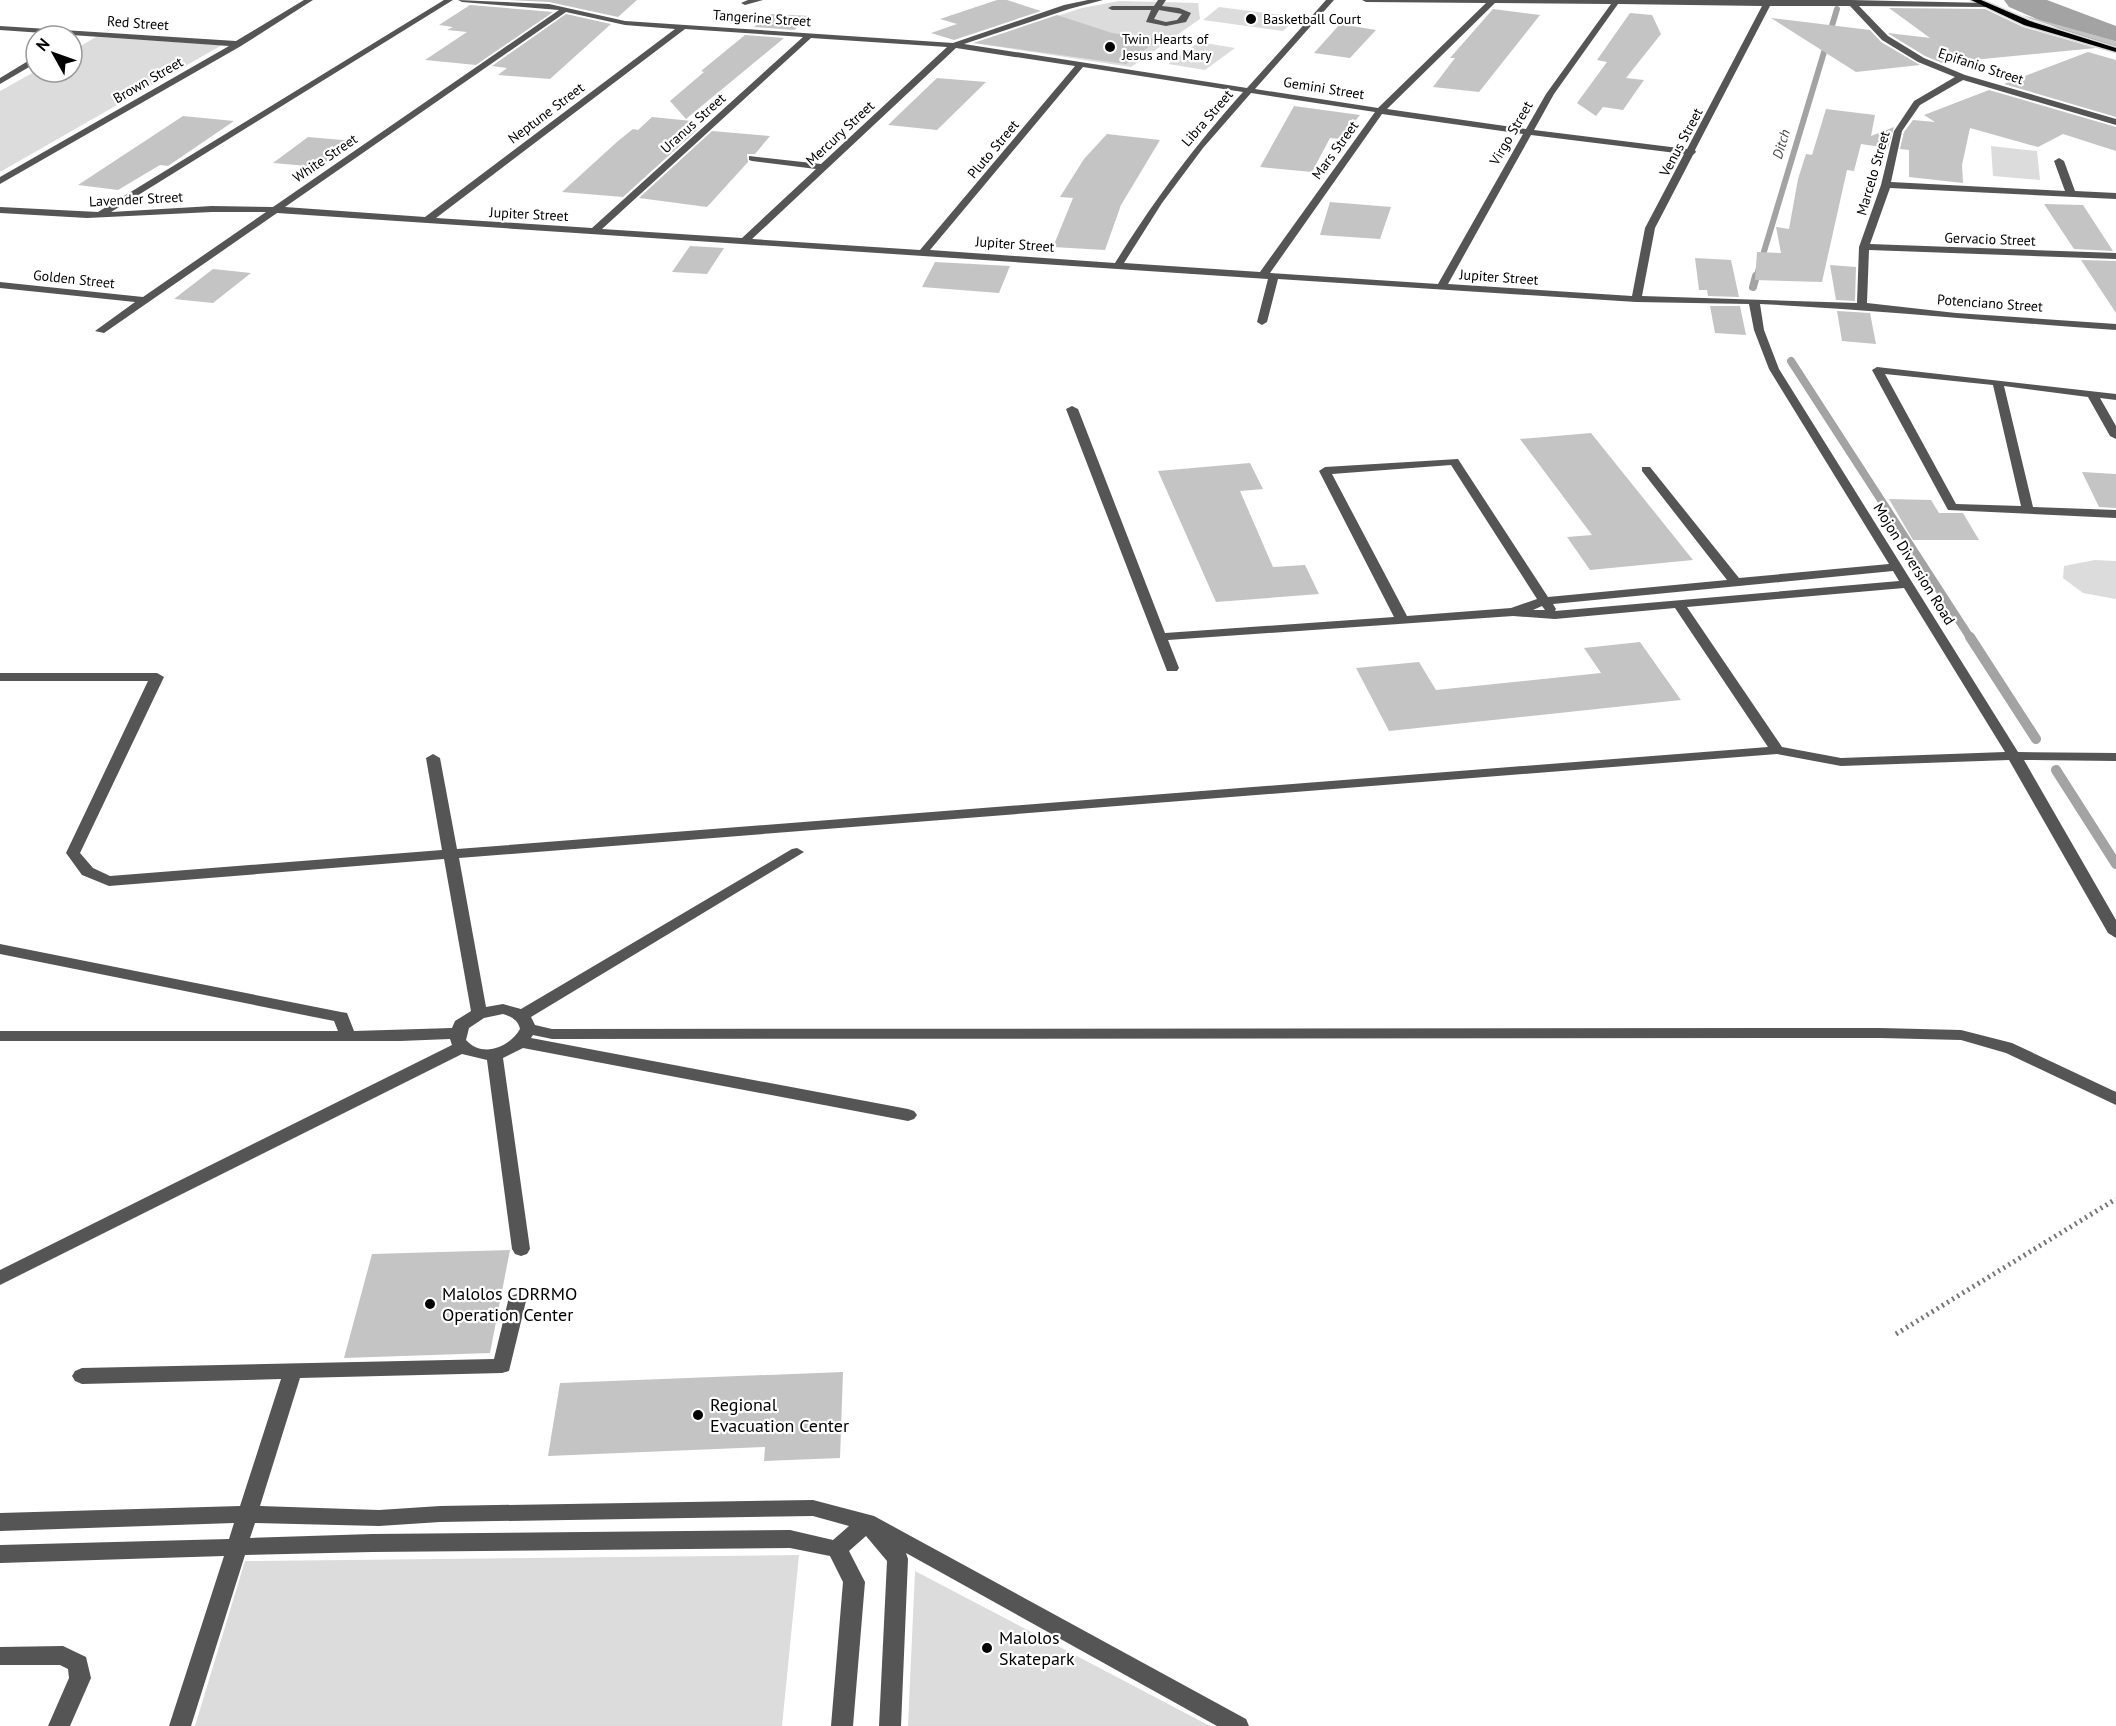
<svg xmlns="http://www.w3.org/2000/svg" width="2116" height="1726" font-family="'PT Sans',sans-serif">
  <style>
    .green { fill: #dcdcdc }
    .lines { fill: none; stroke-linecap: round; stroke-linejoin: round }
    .stream-far2 { stroke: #a3a3a3; stroke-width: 6 }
    .stream-far1 { stroke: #a3a3a3; stroke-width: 8 }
    .stream { stroke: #a3a3a3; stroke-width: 10 }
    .river { fill: #a3a3a3; fill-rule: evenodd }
    .building { fill: #c4c4c4 }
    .major-casing { stroke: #dbdbdb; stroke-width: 3 }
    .path { stroke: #777; stroke-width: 5; stroke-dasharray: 2 4; stroke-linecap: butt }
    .minor { fill: #555; fill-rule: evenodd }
    .major { fill: #000; fill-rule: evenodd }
    .poi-dot { fill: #000; stroke: #fff; stroke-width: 2 }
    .labels { text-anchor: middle; stroke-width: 4.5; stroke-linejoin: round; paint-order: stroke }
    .far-street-label { font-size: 14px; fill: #000; stroke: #fff }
    .far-poi-label { font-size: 14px; fill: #000; stroke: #fff; text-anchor: start }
    .far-water-label { font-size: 14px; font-style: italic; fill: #444; stroke: #fff }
    .street-label { font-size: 15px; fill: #000; stroke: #fff }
    .near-poi-label { font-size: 18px; fill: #000; stroke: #fff; text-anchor: start }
  </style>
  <rect width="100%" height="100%" fill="#fff"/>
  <path class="green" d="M 1119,1 L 1198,3 L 1200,19 L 1131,67 L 973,43 L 1082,8 Z
    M 1219,7 L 1298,17 L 1283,31 L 1203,20 Z
    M 96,37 L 222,45 L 0,172 L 0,91 L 36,71 L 72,72 L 72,51 Z
    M 1199,42 L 1235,48 L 1205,70 L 1168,64 Z
    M 1991,146 L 2037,151 L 2040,180 L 1993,176 Z
    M 2095,560 L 2116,561 L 2116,599 L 2083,593 L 2063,578 L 2064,566 Z
    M 799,1555 L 782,1726 L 195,1726 L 245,1561 Z
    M 915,1571 L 1210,1726 L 908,1726 Z"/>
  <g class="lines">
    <path class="stream-far2" d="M 1756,278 L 1837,9"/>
    <path class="stream-far1" d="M 1753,287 L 1756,276
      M 1791,361 L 1971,639"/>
    <path class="stream" d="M 1970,637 L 2036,739
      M 2056,770 L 2116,864"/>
    <path class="river" d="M 2004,0 L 2047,0 L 2116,26 L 2116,47 L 2060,29 L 2009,7 Z"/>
  </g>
  <path class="building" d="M 509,0 L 637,0 L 618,17 L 549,2 Z
    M 997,0 L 1007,0 L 1041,11 L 954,40 L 931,33 L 957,24 L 940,19 Z
    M 470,5 L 553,12 L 476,65 L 425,60 L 467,32 L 447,30 L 453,27 L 439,25 Z
    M 1889,8 L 1985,9 L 2023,27 L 2096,48 L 1942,63 L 1925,56 L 1889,34 L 1888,33 L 1930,38 Z
    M 1493,9 L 1540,15 L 1479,92 L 1433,87 L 1455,58 L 1450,58 Z
    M 1630,13 L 1652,15 L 1661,34 L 1626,78 L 1644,80 L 1623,110 L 1603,107 L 1596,116 L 1577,103 L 1607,62 L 1597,60 Z
    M 566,14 L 611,24 L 550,79 L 498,75 L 507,68 L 492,66 Z
    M 771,14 L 811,16 L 794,30 L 754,27 Z
    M 1057,15 L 1112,33 L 1159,39 L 1126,64 L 974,43 Z
    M 2022,15 L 2116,41 L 2116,46 L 2031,19 Z
    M 1771,18 L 1870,30 L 1881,42 L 1920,65 L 1856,72 Z
    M 1340,24 L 1376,30 L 1350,58 L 1314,53 Z
    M 745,35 L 784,38 L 686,119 L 670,101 L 704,72 L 701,71 Z
    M 2088,52 L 2116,60 L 2116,117 L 2004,84 Z
    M 937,78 L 986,82 L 937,130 L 888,125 Z
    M 1989,90 L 2116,127 L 2116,151 L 2063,134 L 2038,147 L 1970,128 L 1962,165 L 1963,183 L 1909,177 L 1909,150 L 1900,149 L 1904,132 L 1913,120 L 1935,122 L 1924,115 Z
    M 1294,106 L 1360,115 L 1340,139 L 1330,138 L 1312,172 L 1260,167 Z
    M 1826,109 L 1875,115 L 1871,136 L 1894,127 L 1888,148 L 1861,144 L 1854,171 L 1847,170 L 1822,282 L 1755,280 L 1757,252 L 1781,253 L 1776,227 L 1789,229 L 1798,179 L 1806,154 L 1812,155 Z
    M 183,116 L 234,121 L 168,166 L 160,165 L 118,190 L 78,185 Z
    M 652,117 L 692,121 L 683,129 L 697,130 L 623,197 L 562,192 L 618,141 L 633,129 L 638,130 Z
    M 712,131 L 770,136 L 755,154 L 747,154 L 748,162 L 707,207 L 639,198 Z
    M 1107,134 L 1160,140 L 1121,205 L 1105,250 L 1053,247 L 1073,198 L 1060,197 L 1084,159 Z
    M 308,137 L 354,141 L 319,167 L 273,163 Z
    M 1330,202 L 1391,207 L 1380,239 L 1320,235 Z
    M 2044,204 L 2083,205 L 2113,251 L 2074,249 Z
    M 690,246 L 724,248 L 707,274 L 672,272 Z
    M 1695,258 L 1731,260 L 1739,297 L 1708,296 L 1707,290 L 1699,290 Z
    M 2081,260 L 2116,261 L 2116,313 Z
    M 935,262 L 973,264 L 1010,266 L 999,293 L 922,287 Z
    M 1830,265 L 1856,267 L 1855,301 L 1836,300 Z
    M 213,269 L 251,273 L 213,303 L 174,299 Z
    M 1710,306 L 1740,306 L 1746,335 L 1715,333 Z
    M 1837,311 L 1870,313 L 1876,344 L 1842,341 Z
    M 1591,433 L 1693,560 L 1590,570 L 1567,537 L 1592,535 L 1520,439 Z
    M 1250,463 L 1263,489 L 1240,491 L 1273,567 L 1305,565 L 1319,594 L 1216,602 L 1158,471 Z
    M 2082,472 L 2116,474 L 2116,508 L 2099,507 Z
    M 1889,499 L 1931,500 L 1939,513 L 1963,513 L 1979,540 L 1913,540 Z
    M 1640,642 L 1681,700 L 1389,731 L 1356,668 L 1419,662 L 1436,690 L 1601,673 L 1584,648 Z
    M 510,1250 L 490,1353 L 344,1358 L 372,1254 Z
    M 843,1372 L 840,1458 L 764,1461 L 765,1447 L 548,1456 L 560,1383 Z"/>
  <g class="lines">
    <defs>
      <path id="major" d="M 1971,0 L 1981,0 L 2030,21 L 2116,48 L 2116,52 L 2024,25 Z"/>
    </defs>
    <use href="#major" class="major-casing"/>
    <path class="path" d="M 1896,1334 L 2116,1199"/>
    <path class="minor" d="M 304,0 L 313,0 L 241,46 L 0,184 L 0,177 L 229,46 L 0,30 L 0,26 L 236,41 Z
      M 444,0 L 453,0 L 111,212 L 212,206 L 273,207 L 559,10 L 462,2 L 458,0 L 549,4 L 625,21 L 953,43 L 1064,5 L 1088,0 L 1103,0 L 1069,9 L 964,44 L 1247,88 L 1326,0 L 1334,0 L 1255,89 L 1378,108 L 1486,3 L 1366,2 L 1362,0 L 1851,0 L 1987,3 L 1987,7 L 1984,7 L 1859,6 L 1888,36 L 1924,58 L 1965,75 L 2116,119 L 2116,125 L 1963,80 L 1920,105 L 1902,131 L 1891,182 L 2065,191 L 2054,161 L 2059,158 L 2064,161 L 2075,191 L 2116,193 L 2116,199 L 1890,188 L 1870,244 L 2116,253 L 2116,259 L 1869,250 L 1867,303 L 1956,313 L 2116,324 L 2116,330 C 1997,322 1879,310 1760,304 L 1764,330 L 1779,369 L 2018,752 L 2116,753 L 2116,761 L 2024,760 L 2116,920 L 2116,938 L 2108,933 L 2009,760 L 1841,766 L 1777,754 L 459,858 L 486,1007 L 503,1004 L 521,1009 L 792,849 L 797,848 L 804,852 L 531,1017 L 535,1025 L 552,1029 L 1880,1028 L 1961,1030 L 2012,1043 L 2116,1092 L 2116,1105 L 2006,1053 L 1961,1040 L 1880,1038 L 552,1039 L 533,1035 L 531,1038 L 908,1109 L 914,1111 L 917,1115 L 914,1119 L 908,1121 L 523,1048 L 503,1058 L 530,1249 L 527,1254 L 521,1256 L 515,1254 L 512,1249 L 487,1060 L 462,1054 L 0,1285 L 0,1270 L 452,1045 L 450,1039 L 400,1041 L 0,1041 L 0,1031 L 338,1031 L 334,1021 L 0,954 L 0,944 L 341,1012 L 347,1013 L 354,1031 L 452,1028 L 455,1021 L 471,1011 L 444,859 L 109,886 L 82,875 L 66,853 L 148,681 L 0,681 L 0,673 L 157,673 L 164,677 L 80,853 L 93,868 L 110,876 L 442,850 L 426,758 L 433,754 L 440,758 L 457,849 L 1768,747 L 1675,608 L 1555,619 L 1513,616 L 1168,640 L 1179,668 L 1177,671 L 1167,671 L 1066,409 L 1072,406 L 1078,409 L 1165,633 L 1394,617 L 1319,471 L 1325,467 L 1458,459 L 1548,597 L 1727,580 L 1642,471 L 1642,467 L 1650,467 L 1739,578 L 1889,564 L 1769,369 L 1754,330 L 1749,304 L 1636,302 L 1278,279 L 1267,322 L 1262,325 L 1257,322 L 1268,279 L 277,213 L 104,333 L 95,331 L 135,302 L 0,288 L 0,282 L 143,297 L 266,212 L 212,212 L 87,218 L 0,213 L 0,207 L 98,212 ZM 1495,3 L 1611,4 L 1546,94 L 1526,129 L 1387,109 ZM 1618,4 L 1762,6 L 1687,149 L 1534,130 L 1554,94 ZM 1770,6 L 1850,6 L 1882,40 L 1918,62 L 1955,77 L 1914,101 L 1894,131 L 1881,185 L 1859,247 L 1857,303 L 1642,296 L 1655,228 L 1693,155 L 1696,152 L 1695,150 ZM 566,12 L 625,25 L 675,29 L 425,217 L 285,207 ZM 685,29 L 803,37 L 592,228 L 436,218 ZM 811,38 L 947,47 L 821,164 L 749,156 L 749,160 L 752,161 L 816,169 L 742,238 L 602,229 ZM 956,48 L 1075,66 L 920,250 L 752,239 ZM 1083,67 L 1243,92 C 1193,148 1155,199 1115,263 L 930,250 ZM 1251,93 L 1375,112 L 1260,272 L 1124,263 L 1162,203 L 1203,148 ZM 1382,114 L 1523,134 L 1438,284 L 1270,273 ZM 1531,135 L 1684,154 L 1645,228 L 1632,296 L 1448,284 ZM 1451,465 L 1537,599 L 1511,608 L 1407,616 L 1332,474 ZM 1893,571 L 1899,581 L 1555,611 L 1556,609 L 1553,604 ZM 1904,588 L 2005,752 L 1841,758 L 1782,747 L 1687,607 ZM 1542,606 L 1545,610 L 1533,610 ZM 503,1014 C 512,1017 518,1020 520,1029 C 509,1048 482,1058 466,1040 L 469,1028 L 484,1018 Z
      M 748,0 L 763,0 L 745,5 L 741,3 Z
      M 1158,0 L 1166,0 L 1162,6 L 1179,8 L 1191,13 L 1186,22 L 1166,26 L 1146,22 L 1151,10 L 1112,10 L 1108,8 L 1112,6 L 1154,6 ZM 1159,10 L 1182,14 L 1177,20 L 1166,22 L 1154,19 Z
      M 33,58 L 36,58 L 36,63 L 0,84 L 0,78 Z
      M 1877,367 L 2116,394 L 2116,400 L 2100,398 L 2116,426 L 2116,439 L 2110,436 L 2088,397 L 2004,386 L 2033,507 L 2116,510 L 2116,518 L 1948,510 L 1872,370 ZM 1885,374 L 1993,385 L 2021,506 L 1956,504 Z
      M 517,1294 L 524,1296 L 526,1301 L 509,1371 L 502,1373 L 300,1378 L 260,1506 L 379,1510 L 440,1506 L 813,1500 L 874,1516 L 1246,1719 L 1249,1726 L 1217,1726 L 906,1553 L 908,1559 L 901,1726 L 879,1726 L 887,1561 L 866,1536 L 849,1551 L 865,1582 L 853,1726 L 831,1726 L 843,1582 L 830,1556 L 790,1548 L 372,1552 L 245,1555 L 191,1726 L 169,1726 L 224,1556 L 0,1563 L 0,1545 L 229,1539 L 234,1523 L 0,1531 L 0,1513 L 240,1506 L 281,1379 L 82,1384 L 75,1381 L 72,1376 L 75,1371 L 82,1368 L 494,1359 L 508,1301 L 510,1296 ZM 813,1516 L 849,1526 L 833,1540 L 790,1530 L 372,1534 L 250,1538 L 255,1523 L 379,1526 L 440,1522 Z
      M 63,1646 L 86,1657 L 91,1678 L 70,1726 L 48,1726 L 69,1678 L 68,1669 L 60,1665 L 0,1665 L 0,1647 Z"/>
    <use href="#major" class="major"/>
  </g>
  <g class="poi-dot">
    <circle cx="1251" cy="19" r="6"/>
    <circle cx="1110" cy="47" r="6"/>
    <circle cx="430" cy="1304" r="6"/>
    <circle cx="698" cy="1415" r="6"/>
    <circle cx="987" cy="1648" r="6"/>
  </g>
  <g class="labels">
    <g class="far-street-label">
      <text transform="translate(762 18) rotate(4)" y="5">Tangerine Street</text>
      <text transform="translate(138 23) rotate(4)" y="5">Red Street</text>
      <text transform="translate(1981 66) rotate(18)" y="5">Epifanio Street</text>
      <text transform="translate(148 80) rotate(-30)" y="5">Brown Street</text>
      <text transform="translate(1324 88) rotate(9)" y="5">Gemini Street</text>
      <text transform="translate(546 113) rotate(-37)" y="5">Neptune Street</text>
      <text transform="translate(1207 118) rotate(-49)" y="5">Libra Street</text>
      <text transform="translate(693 123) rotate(-42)" y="5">Uranus Street</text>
      <text transform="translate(840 133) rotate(-43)" y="5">Mercury Street</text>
      <text transform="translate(1511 133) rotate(-60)" y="5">Virgo Street</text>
      <text transform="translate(1681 142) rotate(-62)" y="5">Venus Street</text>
      <text transform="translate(993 149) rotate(-50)" y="5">Pluto Street</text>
      <text transform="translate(1335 150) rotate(-54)" y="5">Mars Street</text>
      <text transform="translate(325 158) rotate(-34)" y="5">White Street</text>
      <text transform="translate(1873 173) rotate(-74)" y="5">Marcelo Street</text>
      <text transform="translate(136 199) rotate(-3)" y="5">Lavender Street</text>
      <text transform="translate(529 214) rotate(3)" y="5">Jupiter Street</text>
      <text transform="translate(1990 239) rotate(2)" y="5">Gervacio Street</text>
      <text transform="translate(1015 244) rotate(4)" y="5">Jupiter Street</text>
      <text transform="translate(1499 277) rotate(4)" y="5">Jupiter Street</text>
      <text transform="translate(74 279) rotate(6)" y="5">Golden Street</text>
      <text transform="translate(1990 303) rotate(4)" y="5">Potenciano Street</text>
    </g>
    <g class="far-poi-label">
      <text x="1263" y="24">Basketball Court</text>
      <text x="1122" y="44">Twin Hearts of<tspan x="1122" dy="16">Jesus and Mary</tspan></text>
    </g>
    <g class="far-water-label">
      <text transform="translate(1781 144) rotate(-73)" y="5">Ditch</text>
    </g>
    <g class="street-label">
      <text transform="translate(1914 564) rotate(58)" y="5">Mojon Diversion Road</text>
    </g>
    <g class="near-poi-label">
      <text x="442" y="1300">Malolos CDRRMO<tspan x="442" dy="21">Operation Center</tspan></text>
      <text x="710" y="1411">Regional<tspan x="710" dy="21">Evacuation Center</tspan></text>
      <text x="999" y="1644">Malolos<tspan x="999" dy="21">Skatepark</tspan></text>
    </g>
  </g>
  <g transform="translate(54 54) rotate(310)"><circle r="28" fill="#ffffff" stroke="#999999" stroke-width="1.5"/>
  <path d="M0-4.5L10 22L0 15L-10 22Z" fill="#000000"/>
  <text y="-9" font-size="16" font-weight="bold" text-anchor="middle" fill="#000000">N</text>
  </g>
</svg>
